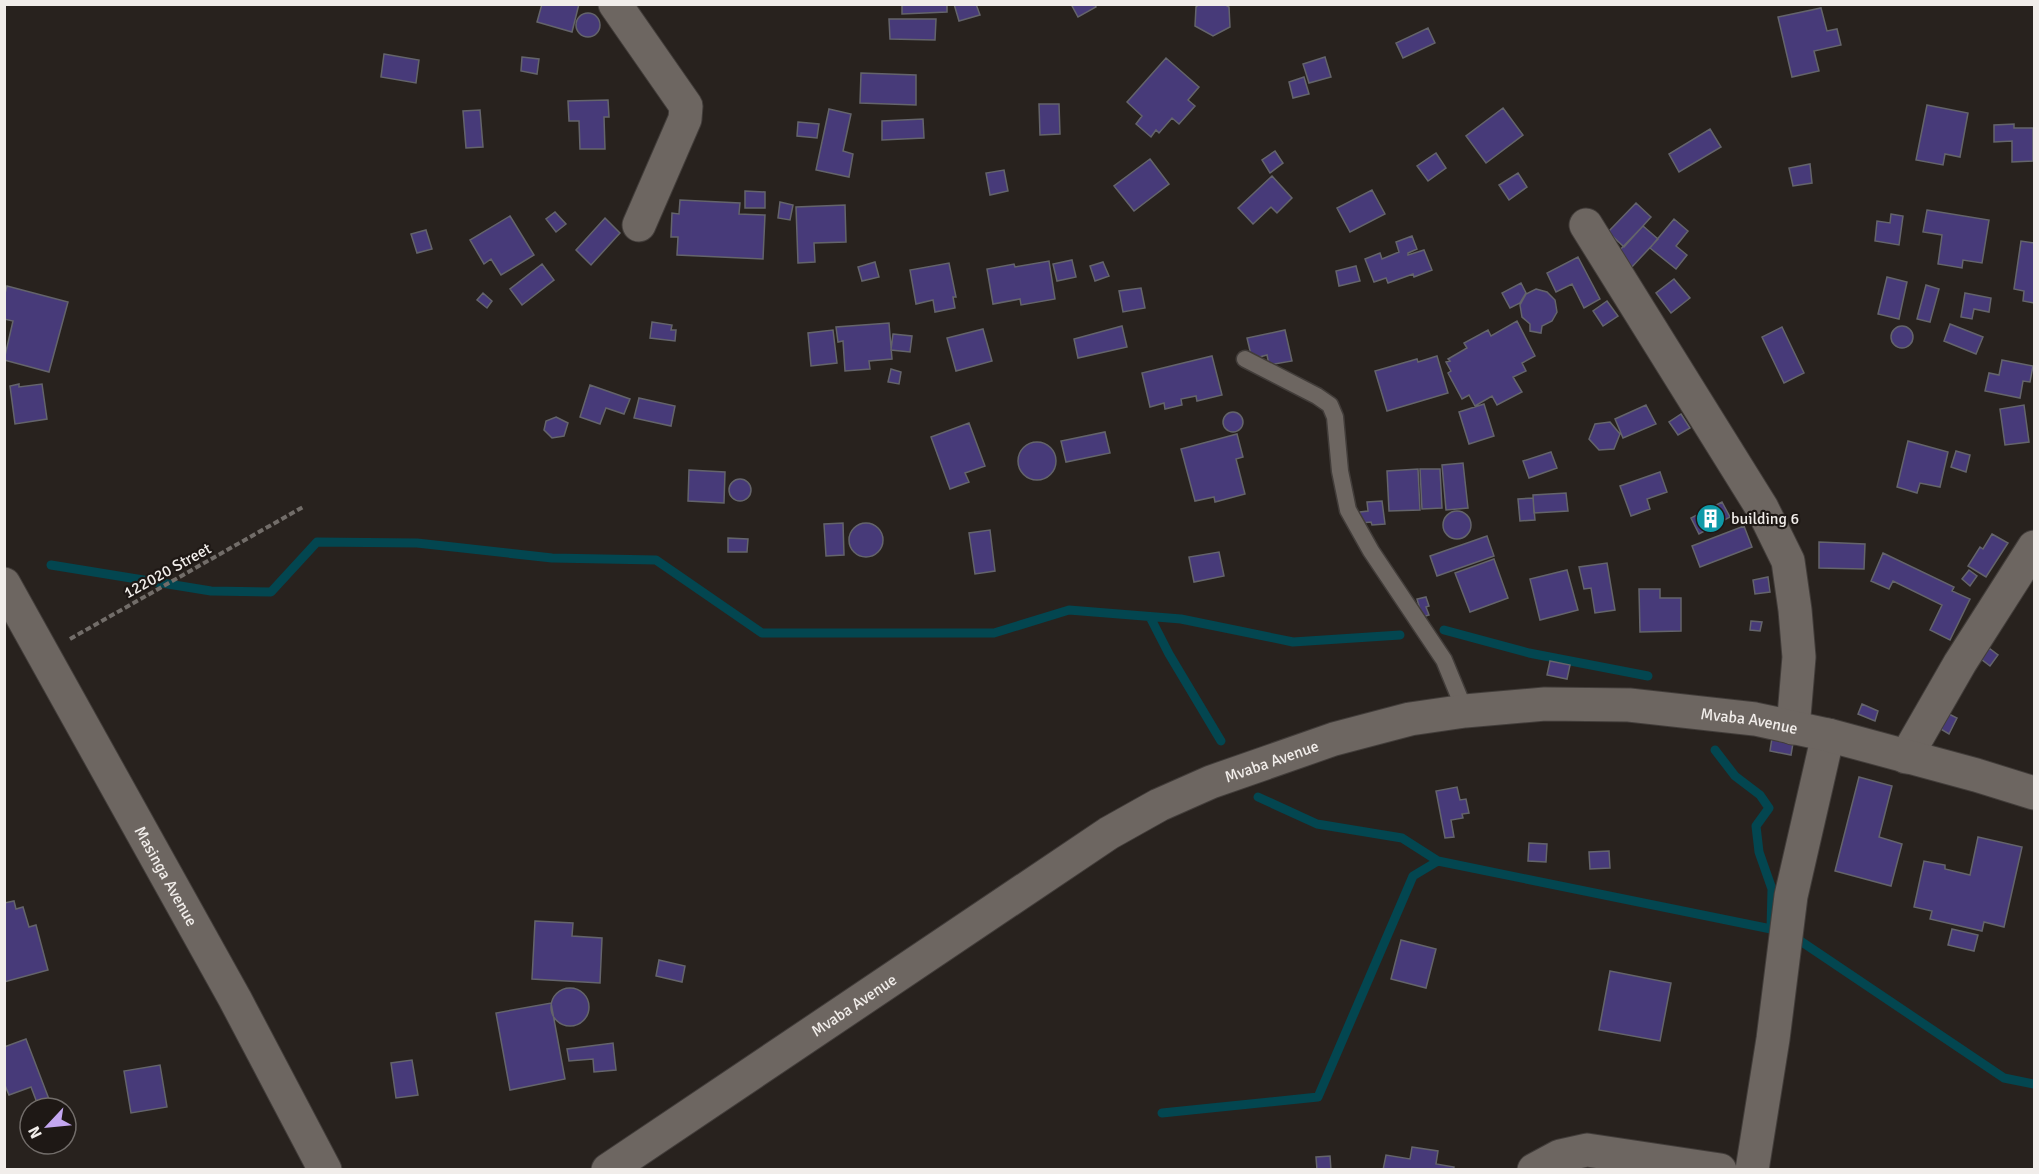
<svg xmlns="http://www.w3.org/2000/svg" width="2039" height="1174" font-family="Signika,sans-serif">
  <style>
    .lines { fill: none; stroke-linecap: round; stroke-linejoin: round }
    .stream { stroke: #034650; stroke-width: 9 }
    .building { fill: #473a79; stroke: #64646b; stroke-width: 1.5 }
    .service-casing { stroke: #423d3a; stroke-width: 19 }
    .minor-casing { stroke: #423d3a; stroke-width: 35 }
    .tertiary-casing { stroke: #423d3a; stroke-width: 35 }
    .path { stroke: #726d69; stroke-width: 4; stroke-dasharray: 6 3; stroke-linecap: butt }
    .service { stroke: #6d6661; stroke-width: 16 }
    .minor { stroke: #6d6661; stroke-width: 33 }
    .tertiary { stroke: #6d6661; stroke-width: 33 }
    .labels { text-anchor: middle; stroke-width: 4.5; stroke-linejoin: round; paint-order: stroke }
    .poi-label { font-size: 16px; fill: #f1edea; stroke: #1e1815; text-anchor: start }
    .street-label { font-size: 16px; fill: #f1edea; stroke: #1e1815 }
  </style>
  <rect width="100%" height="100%" fill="#28221e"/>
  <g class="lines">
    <path class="stream" d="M 51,565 L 211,591 L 271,592 L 317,542 L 417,543 L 552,558 L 656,560 L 762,633 L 994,633 L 1069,610 L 1181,619 L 1293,642 L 1400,635
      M 1150,617 L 1169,654 L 1221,741
      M 1444,630 L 1529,653 L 1648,676
      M 1715,750 L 1735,776 L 1760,795 L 1769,808 L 1756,826 L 1759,852 L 1772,889 L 1771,929
      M 1258,797 L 1317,824 L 1402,838 L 1438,861
      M 1162,1113 L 1318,1097 L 1413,876 L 1438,861 L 1771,929 L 1796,938 L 2004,1078 L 2034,1084"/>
  </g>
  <path class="building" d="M 542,4 L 579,4 L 572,32 L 537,22 Z
    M 902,4 L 947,4 L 947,12 L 902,14 Z
    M 954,4 L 976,4 L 980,15 L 959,21 Z
    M 1071,4 L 1095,4 L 1096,7 L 1078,17 Z
    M 1200,4 L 1224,4 L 1229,7 L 1230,27 L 1213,36 L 1195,26 L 1196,7 Z
    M 1821,8 L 1827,31 L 1837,29 L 1841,45 L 1814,51 L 1819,71 L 1792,77 L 1778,17 Z
    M576 25a12 12 0 1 1 24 0a12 12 0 1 1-24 0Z
    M 889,19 L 936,19 L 935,40 L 890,39 Z
    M 1428,28 L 1435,43 L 1403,58 L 1396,43 Z
    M 384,54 L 419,60 L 416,83 L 381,77 Z
    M 522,57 L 539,59 L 537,74 L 521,71 Z
    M 1325,57 L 1331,77 L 1309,83 L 1303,64 Z
    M 1166,58 L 1199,87 L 1188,100 L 1195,106 L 1179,124 L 1172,118 L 1159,133 L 1156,130 L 1151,137 L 1136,124 L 1142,116 L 1127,102 Z
    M 861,73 L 916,75 L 916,105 L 860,103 Z
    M 1304,77 L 1309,94 L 1293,98 L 1289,82 Z
    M 608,100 L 609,117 L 604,117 L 605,149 L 580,149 L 579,121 L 569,121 L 568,101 Z
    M 1039,104 L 1059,104 L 1060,134 L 1040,135 Z
    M 1927,105 L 1968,113 L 1960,157 L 1945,154 L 1943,165 L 1916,160 Z
    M 1503,108 L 1523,135 L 1486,163 L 1466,136 Z
    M 829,109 L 851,114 L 843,151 L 853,154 L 849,177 L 816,170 Z
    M 480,110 L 483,147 L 466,148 L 463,111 Z
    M 923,119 L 924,138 L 882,140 L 882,121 Z
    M 798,122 L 819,124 L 817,138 L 797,136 Z
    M 2014,124 L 2014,128 L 2033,128 L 2033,161 L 2012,162 L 2012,141 L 1994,142 L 1994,125 Z
    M 1710,129 L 1721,147 L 1679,172 L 1669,154 Z
    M 1275,151 L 1283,163 L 1270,173 L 1262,160 Z
    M 1436,153 L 1446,168 L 1428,181 L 1417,166 Z
    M 1150,159 L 1169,184 L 1134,211 L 1114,186 Z
    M 1810,164 L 1812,183 L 1793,186 L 1789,168 Z
    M 1004,170 L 1008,191 L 990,195 L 986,173 Z
    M 1518,173 L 1527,187 L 1509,200 L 1499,185 Z
    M 1272,176 L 1292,198 L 1277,213 L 1271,207 L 1253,224 L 1238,208 Z
    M 1372,190 L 1385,214 L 1350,232 L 1337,208 Z
    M 745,191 L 765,192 L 765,208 L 745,208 Z
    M 680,200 L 740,203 L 739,214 L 765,215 L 763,259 L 677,255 L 678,237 L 671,237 L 672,213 L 679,214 Z
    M 780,202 L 793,205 L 790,220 L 778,218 Z
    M 1636,203 L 1651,217 L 1624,247 L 1608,232 Z
    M 845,205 L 846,242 L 814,243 L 815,262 L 798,263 L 796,207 Z
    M 1927,210 L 1989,220 L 1982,263 L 1963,260 L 1962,268 L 1938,264 L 1942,235 L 1923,232 Z
    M 555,212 L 566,224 L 556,232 L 546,219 Z
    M 1891,214 L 1903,216 L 1899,245 L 1875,241 L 1877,221 L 1890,223 Z
    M 510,216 L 534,255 L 501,275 L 491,259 L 484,264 L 470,240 Z
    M 605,218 L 620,233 L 591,265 L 576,250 Z
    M 1674,219 L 1688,231 L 1676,246 L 1687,255 L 1676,269 L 1650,248 Z
    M 1643,226 L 1658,239 L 1630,269 L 1615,255 Z
    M 426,230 L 432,249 L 417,253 L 411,234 Z
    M 1412,236 L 1417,249 L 1408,253 L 1408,255 L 1424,250 L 1432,270 L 1414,277 L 1413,274 L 1388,283 L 1386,278 L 1374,282 L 1365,259 L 1380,253 L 1382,259 L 1399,252 L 1396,242 Z
    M 2034,239 L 2034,303 L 2023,301 L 2024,291 L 2014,289 L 2021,241 L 2034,243 Z
    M 1578,257 L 1600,299 L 1584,308 L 1572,284 L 1556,292 L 1547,273 Z
    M 1072,260 L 1076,277 L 1057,281 L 1053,264 Z
    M 1049,261 L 1055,299 L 1021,305 L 1020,299 L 993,304 L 987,269 L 1014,264 L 1015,267 Z
    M 875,262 L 879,277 L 862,281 L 858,267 Z
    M 1103,262 L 1109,276 L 1095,281 L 1090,266 Z
    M 949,263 L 956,297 L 953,297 L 955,308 L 935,312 L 933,300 L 916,304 L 910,270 Z
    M 542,264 L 554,280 L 522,305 L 510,289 Z
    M 1356,266 L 1360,281 L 1339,286 L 1336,271 Z
    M 1887,277 L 1907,282 L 1899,319 L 1878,314 Z
    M 1674,279 L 1690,298 L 1671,313 L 1656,293 Z
    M 1521,283 L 1526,293 L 1520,303 L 1510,308 L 1502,293 Z
    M 1926,285 L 1939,289 L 1930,322 L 1917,319 Z
    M 7,286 L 68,302 L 49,372 L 4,360 L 13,321 L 4,319 L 4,297 Z
    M 1141,288 L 1145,308 L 1123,312 L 1119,291 Z
    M 1536,289 L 1547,292 L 1555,300 L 1557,312 L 1552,321 L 1542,326 L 1541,333 L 1530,331 L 1530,324 L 1522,317 L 1520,305 L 1526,294 Z
    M 483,293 L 492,301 L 487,308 L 477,300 Z
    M 1965,293 L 1991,298 L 1989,312 L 1974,309 L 1972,319 L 1961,317 Z
    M 1607,301 L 1618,316 L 1603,326 L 1593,311 Z
    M 1517,321 L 1535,356 L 1522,363 L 1526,371 L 1513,377 L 1522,392 L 1497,405 L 1492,396 L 1475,406 L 1469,395 L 1462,399 L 1448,373 L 1451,371 L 1446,362 L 1450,361 L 1448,359 L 1467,348 L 1464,343 L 1488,330 L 1491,336 Z
    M 652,322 L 672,325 L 671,330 L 676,330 L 675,341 L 650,338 Z
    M 889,323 L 892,359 L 869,361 L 870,369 L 845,371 L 843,341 L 838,342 L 836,327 Z
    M 1950,324 L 1983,337 L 1976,354 L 1944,341 Z
    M1891 337a11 11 0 1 1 22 0a11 11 0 1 1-22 0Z
    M 1122,326 L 1127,347 L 1078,358 L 1074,339 Z
    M 1782,327 L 1804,373 L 1784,383 L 1762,337 Z
    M 983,329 L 992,361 L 956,371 L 947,338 Z
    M 833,330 L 837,363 L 811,366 L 808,333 Z
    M 1285,330 L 1292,361 L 1269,365 L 1267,355 L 1252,359 L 1247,338 Z
    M 893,334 L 912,336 L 910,352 L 891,350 Z
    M 1212,356 L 1222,395 L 1197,401 L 1196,396 L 1181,399 L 1182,405 L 1165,409 L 1164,403 L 1150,407 L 1142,373 Z
    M 1437,356 L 1448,393 L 1387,411 L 1375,371 L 1417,359 L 1418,362 Z
    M 2002,360 L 2033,366 L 2030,382 L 2023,381 L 2020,398 L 1985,391 L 1989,373 L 1999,375 Z
    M 891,369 L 901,372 L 899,384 L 888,382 Z
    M 19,384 L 19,387 L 42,384 L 47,419 L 15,424 L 10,386 Z
    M 590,385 L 630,399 L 624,414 L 606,408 L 600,424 L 580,417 Z
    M 639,398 L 675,406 L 671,426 L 634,418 Z
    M 1484,404 L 1494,436 L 1469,444 L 1459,412 Z
    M 1646,405 L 1656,424 L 1623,438 L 1615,419 Z
    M 2024,405 L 2029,442 L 2005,445 L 2000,409 Z
    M1223 422a10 10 0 1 1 20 0a10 10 0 1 1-20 0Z
    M 1681,414 L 1690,428 L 1678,435 L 1669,422 Z
    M 556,417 L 568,423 L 564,436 L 552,438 L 544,430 L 546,421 Z
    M 1610,422 L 1620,434 L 1614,449 L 1599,450 L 1589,439 L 1595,424 Z
    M 969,423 L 985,466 L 965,473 L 969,482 L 950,489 L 931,437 Z
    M 1105,432 L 1110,453 L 1066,462 L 1061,441 Z
    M 1237,434 L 1243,457 L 1236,459 L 1245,494 L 1215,502 L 1214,497 L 1195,501 L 1181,449 Z
    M 1908,441 L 1948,452 L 1940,487 L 1920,483 L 1917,493 L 1897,487 Z
    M1018 461a19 19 0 1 1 38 0a19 19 0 1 1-38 0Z
    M 1956,451 L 1970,455 L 1966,472 L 1951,467 Z
    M 1551,452 L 1557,468 L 1529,478 L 1523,461 Z
    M 1463,463 L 1468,508 L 1446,510 L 1442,465 Z
    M 1418,469 L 1420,510 L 1389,511 L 1387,471 Z
    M 1420,469 L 1440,469 L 1442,508 L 1422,509 Z
    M 689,470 L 725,472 L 724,503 L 688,501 Z
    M 1660,472 L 1667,492 L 1647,499 L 1650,509 L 1631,516 L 1620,486 Z
    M729 490a11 11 0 1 1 22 0a11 11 0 1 1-22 0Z
    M 1566,493 L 1568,511 L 1534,513 L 1533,495 Z
    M 1533,498 L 1535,520 L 1520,521 L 1518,499 Z
    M 1382,501 L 1385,524 L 1372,525 L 1371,522 L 1361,523 L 1360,512 L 1368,511 L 1367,502 Z
    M 1722,502 L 1730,517 L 1699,534 L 1691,518 Z
    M1443 525a14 14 0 1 1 28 0a14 14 0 1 1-28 0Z
    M849 540a17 17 0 1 1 34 0a17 17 0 1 1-34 0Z
    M 843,523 L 844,555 L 826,556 L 824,524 Z
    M 1744,526 L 1752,547 L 1700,567 L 1692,546 Z
    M 990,530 L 995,571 L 975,574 L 969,533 Z
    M 1992,534 L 2008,543 L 1986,577 L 1968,566 L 1980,547 L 1983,549 Z
    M 1487,536 L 1494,556 L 1437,576 L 1430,556 Z
    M 728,538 L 748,539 L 747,552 L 728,552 Z
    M 1819,542 L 1865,544 L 1864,569 L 1819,568 Z
    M 1219,552 L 1224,576 L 1194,582 L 1189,557 Z
    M 1883,553 L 1954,587 L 1952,591 L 1970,599 L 1950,640 L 1930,630 L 1942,605 L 1893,581 L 1889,589 L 1871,581 Z
    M 1494,559 L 1508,598 L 1470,612 L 1455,573 Z
    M 1607,563 L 1615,610 L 1595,613 L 1591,588 L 1584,589 L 1579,567 Z
    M 1567,570 L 1578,610 L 1540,620 L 1530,579 Z
    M 1969,570 L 1977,576 L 1970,586 L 1962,579 Z
    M 1768,577 L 1770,592 L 1755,594 L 1753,580 Z
    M 1639,589 L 1660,589 L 1660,598 L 1681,598 L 1681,631 L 1640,632 Z
    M 1426,597 L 1429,606 L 1426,607 L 1429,615 L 1422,617 L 1417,599 Z
    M 1751,621 L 1762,622 L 1760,631 L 1750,630 Z
    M 1989,648 L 1998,655 L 1990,666 L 1981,659 Z
    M 1550,661 L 1570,665 L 1567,679 L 1547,675 Z
    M 1862,704 L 1878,711 L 1875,721 L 1858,714 Z
    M 1947,713 L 1957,718 L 1949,734 L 1939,728 Z
    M 1772,738 L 1793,743 L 1791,755 L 1770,751 Z
    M 1859,777 L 1892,786 L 1879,837 L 1902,844 L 1891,886 L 1835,871 Z
    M 1457,787 L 1460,800 L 1466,799 L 1469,813 L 1462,814 L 1463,818 L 1451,820 L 1454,837 L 1445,838 L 1436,791 Z
    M 1978,837 L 2022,847 L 2004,927 L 1984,922 L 1982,931 L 1930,919 L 1932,911 L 1914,907 L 1924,861 L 1945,865 L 1945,869 L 1970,875 Z
    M 1529,843 L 1547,844 L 1546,862 L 1528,861 Z
    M 1609,851 L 1610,868 L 1590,869 L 1589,852 Z
    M 14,901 L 16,909 L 23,907 L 29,927 L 36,925 L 48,970 L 4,982 L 4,903 Z
    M 535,921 L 573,923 L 572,936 L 602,938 L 600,983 L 532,979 Z
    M 1952,929 L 1978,935 L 1974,951 L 1948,945 Z
    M 1401,940 L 1436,949 L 1426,988 L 1391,979 Z
    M 659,960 L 685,966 L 682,982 L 656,976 Z
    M 1610,971 L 1671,983 L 1660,1041 L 1599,1030 Z
    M551 1007a19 19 0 1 1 38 0a19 19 0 1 1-38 0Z
    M 551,1003 L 565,1079 L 510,1090 L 496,1013 Z
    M 26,1039 L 52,1107 L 48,1108 L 39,1108 L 31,1087 L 9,1095 L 4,1083 L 4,1047 Z
    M 613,1043 L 616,1070 L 594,1072 L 593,1059 L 569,1061 L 567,1049 Z
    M 412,1060 L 418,1095 L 396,1098 L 391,1063 Z
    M 160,1065 L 167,1107 L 131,1113 L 124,1071 Z
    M 1412,1147 L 1438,1151 L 1436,1164 L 1454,1167 L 1453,1170 L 1383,1170 L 1386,1155 L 1410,1159 Z
    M 1330,1156 L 1331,1170 L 1317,1170 L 1316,1157 Z"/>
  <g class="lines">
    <defs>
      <path id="service" d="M 1245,359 L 1317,396 L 1330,405 L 1335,417 L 1340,471 L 1348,510 L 1371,551 L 1444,660 L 1465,711"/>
      <g id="minor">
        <path d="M 615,4 L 686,106 L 685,119 L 639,225"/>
        <path d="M 1586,225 L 1762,508 L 1788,561 L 1795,610 L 1799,657 L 1793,728"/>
        <path id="s1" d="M 4,584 L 235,999 L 325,1170"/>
        <path d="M 1906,757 L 1960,663 L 2034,547"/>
        <path d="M 1534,1170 L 1560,1156 L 1587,1150 L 1720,1170"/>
        <path d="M 1752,1170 L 1773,1039 L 1791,896 L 1828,735"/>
      </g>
      <g id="tertiary">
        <path id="s2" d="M 608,1170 L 1109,833 L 1159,805 L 1211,782 L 1334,739 L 1410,719 L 1465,711 L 1545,704 L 1629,705 L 1755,719 L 1828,735 L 1976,775 L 2034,793"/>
      </g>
    </defs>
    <use href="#service" class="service-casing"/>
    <use href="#minor" class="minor-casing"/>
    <use href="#tertiary" class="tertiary-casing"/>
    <path class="path" d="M 70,639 L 303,507"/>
    <use href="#service" class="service"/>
    <use href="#minor" class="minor"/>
    <use href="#tertiary" class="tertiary"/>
  </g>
  <defs>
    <symbol id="building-disc" viewBox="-11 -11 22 22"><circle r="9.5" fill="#0f9aa8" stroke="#1e1815"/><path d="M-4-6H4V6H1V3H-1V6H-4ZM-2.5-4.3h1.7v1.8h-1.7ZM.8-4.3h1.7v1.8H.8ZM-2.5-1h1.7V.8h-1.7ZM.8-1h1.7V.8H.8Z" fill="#fff"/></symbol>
  </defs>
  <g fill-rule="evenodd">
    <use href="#building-disc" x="1694" y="502" width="33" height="33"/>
  </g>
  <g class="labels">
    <g class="poi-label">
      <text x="1731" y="524">building 6</text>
    </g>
    <g class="street-label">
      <text transform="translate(167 570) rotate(-29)" y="6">122020 Street</text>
      <text dy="6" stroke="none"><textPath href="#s2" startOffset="1268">Mvaba Avenue</textPath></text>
      <text dy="6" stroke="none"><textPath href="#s2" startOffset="782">Mvaba Avenue</textPath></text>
      <text dy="6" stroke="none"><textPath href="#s1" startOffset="334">Masinga Avenue</textPath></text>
      <text dy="6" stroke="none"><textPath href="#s2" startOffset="296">Mvaba Avenue</textPath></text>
    </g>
  </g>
  <rect width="2039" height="1174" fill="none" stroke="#f1edea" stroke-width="12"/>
  <g transform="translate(48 1126) rotate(244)"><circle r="28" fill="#1e1815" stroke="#726d6a" stroke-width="1.5"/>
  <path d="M0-4.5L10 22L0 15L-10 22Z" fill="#c4a7f1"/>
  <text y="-9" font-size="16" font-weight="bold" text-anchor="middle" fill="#f1edea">N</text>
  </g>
</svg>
